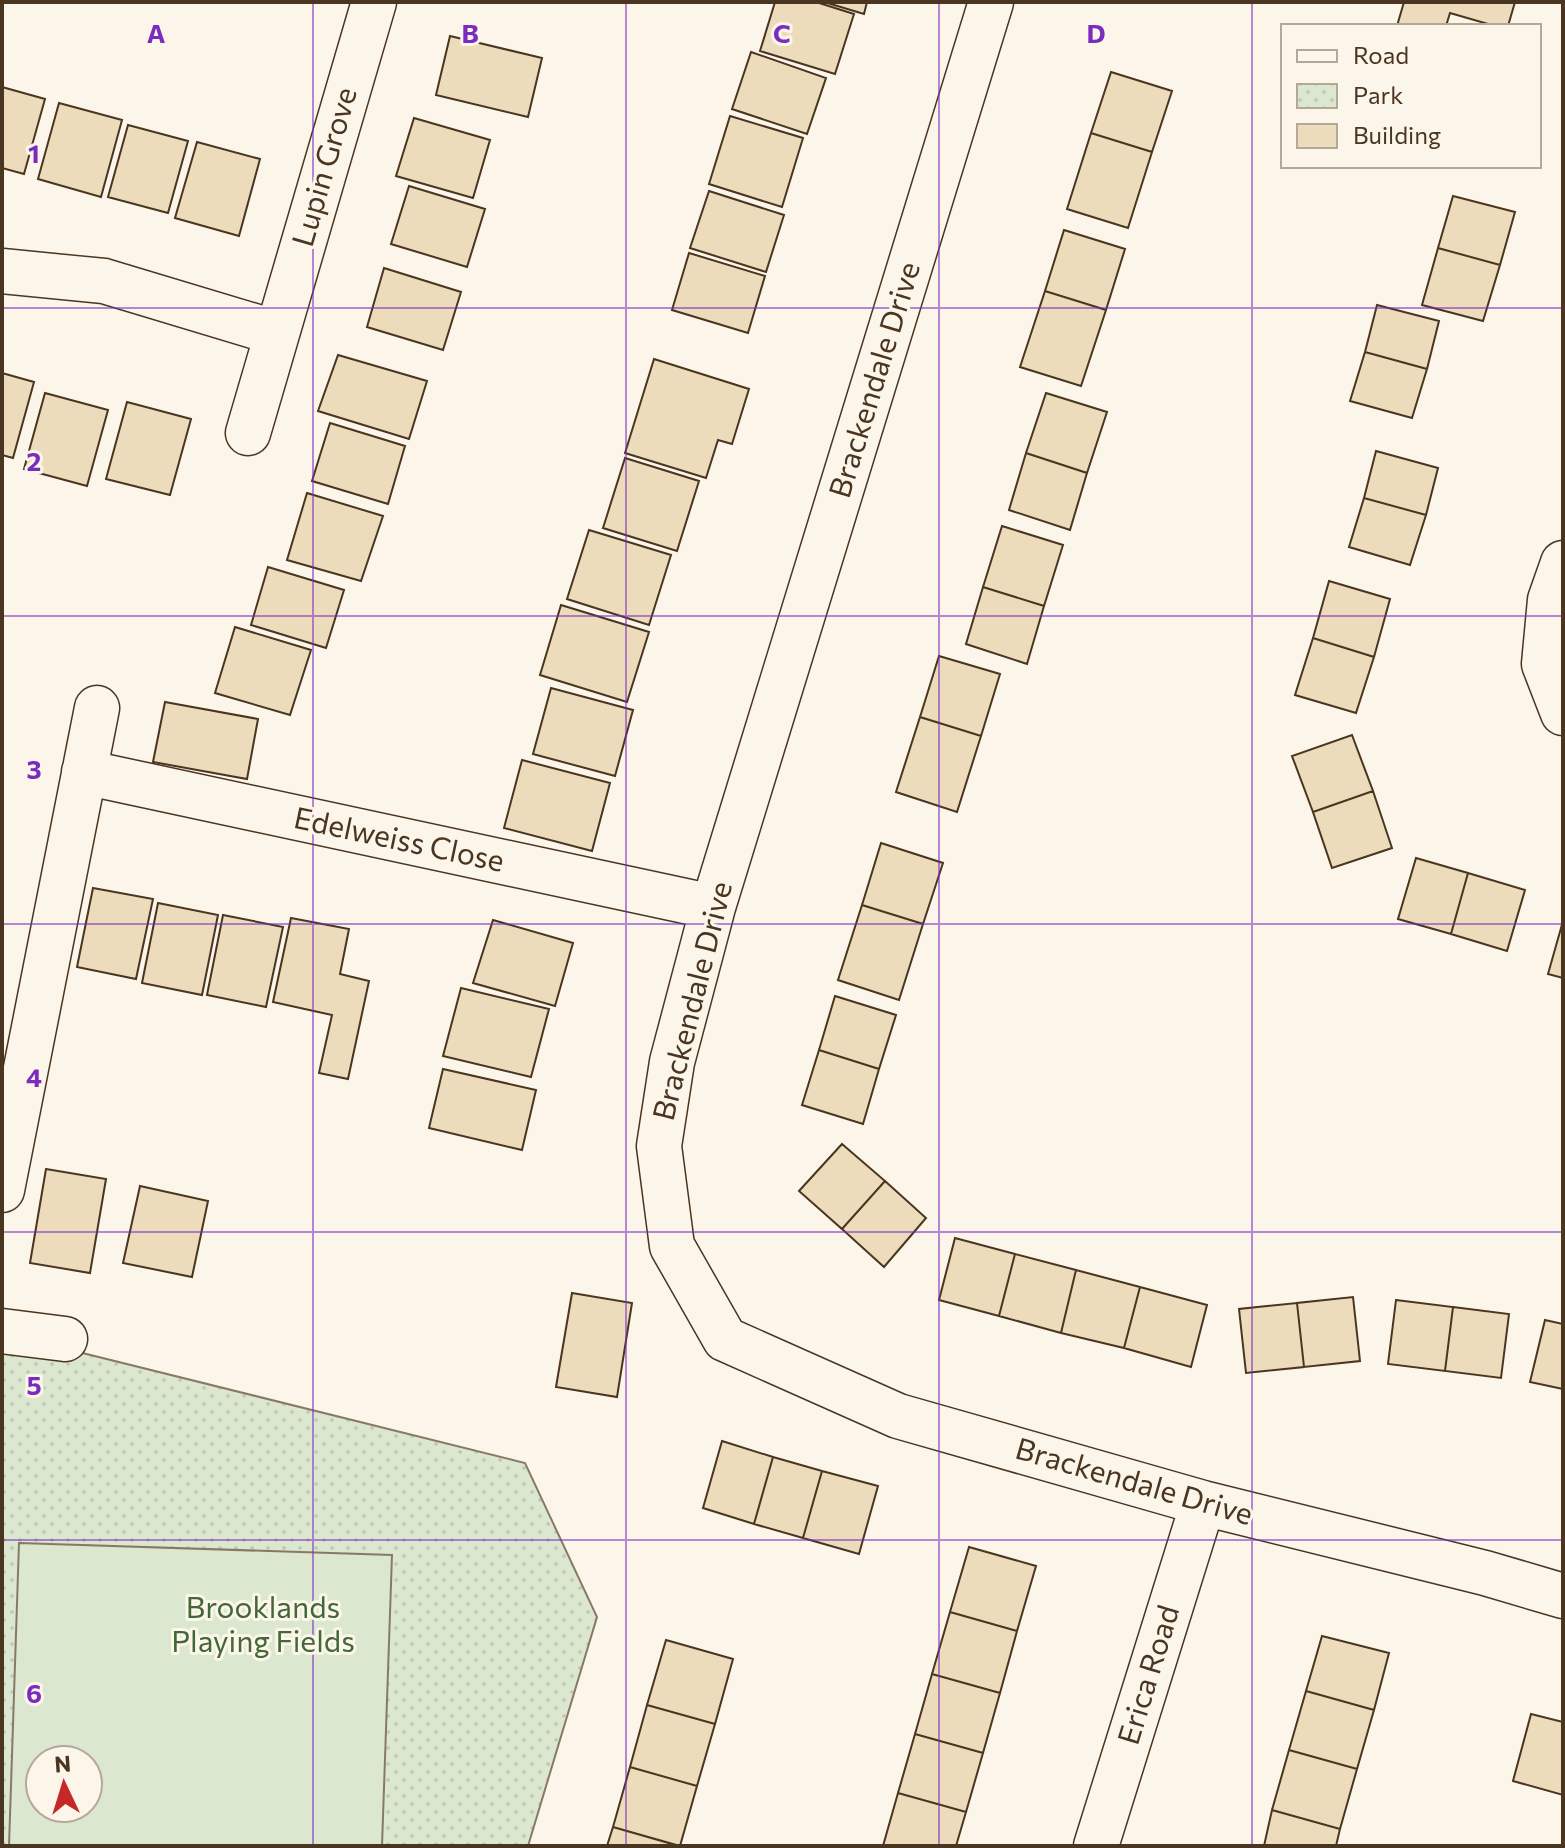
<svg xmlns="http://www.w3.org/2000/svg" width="1565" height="1848" font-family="Commissioner,sans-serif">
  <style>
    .park { fill: url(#park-dots); stroke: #887966; stroke-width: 2; fill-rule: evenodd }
    .pitch { fill: #dce7d0; stroke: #887966; stroke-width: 2; fill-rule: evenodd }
    .building { fill: #ecdcbc; stroke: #4a3520; stroke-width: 2 }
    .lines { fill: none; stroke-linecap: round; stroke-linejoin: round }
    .minor-casing { stroke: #4a3520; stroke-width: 47 }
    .minor { stroke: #fbf6e9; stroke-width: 44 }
    .grid { fill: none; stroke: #7b2cbf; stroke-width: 2; stroke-opacity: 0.55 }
    .labels { text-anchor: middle; stroke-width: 6; stroke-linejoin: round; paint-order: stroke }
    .street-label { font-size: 30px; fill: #4a3520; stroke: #fbf6e9 }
    .park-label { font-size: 30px; fill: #436837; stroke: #fbf6e9 }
    .grid-label { font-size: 26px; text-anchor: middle; font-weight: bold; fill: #7b2cbf; stroke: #fbf6e9; stroke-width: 6; stroke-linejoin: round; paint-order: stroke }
  </style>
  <defs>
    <pattern id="park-dots" width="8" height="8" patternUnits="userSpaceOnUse" patternTransform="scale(2)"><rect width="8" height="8" fill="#dce7d0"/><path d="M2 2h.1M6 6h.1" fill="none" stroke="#bec7b2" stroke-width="1.8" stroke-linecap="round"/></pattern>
  </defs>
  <rect width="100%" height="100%" fill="#fbf6e9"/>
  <path class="park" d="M 2,1333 L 525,1463 L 597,1617 L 528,1846 L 2,1846 ZM 40,1760 L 88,1760 L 88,1808 L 40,1808 Z"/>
  <path class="pitch" d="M 19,1543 L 392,1555 L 382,1846 L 9,1846 ZM 40,1760 L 88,1760 L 88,1808 L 40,1808 Z"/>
  <path class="building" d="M 775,2 L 816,2 L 854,14 L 835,74 L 760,51 Z
    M 824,2 L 867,2 L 864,14 Z
    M 1404,2 L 1515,2 L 1508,26 L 1495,26 L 1450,13 L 1446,26 L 1397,26 Z
    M 450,36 L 542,58 L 528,117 L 436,95 Z
    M 751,52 L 826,78 L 807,134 L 732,109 Z
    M 1111,72 L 1172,91 L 1152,152 L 1091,133 Z
    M 2,87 L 45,99 L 24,174 L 2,168 Z
    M 59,103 L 122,120 L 101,197 L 38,179 Z
    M 730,116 L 803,138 L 782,207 L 709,184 Z
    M 414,118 L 490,140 L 473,198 L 396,176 Z
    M 128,125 L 188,141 L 168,213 L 108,197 Z
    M 1091,133 L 1152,152 L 1128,228 L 1067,209 Z
    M 197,142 L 260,159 L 239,236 L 175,218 Z
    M 409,186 L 485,209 L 467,267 L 391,244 Z
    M 709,191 L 784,215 L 766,272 L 690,248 Z
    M 1453,196 L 1515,212 L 1500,265 L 1438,248 Z
    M 1064,230 L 1125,249 L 1106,310 L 1045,291 Z
    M 1438,248 L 1500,265 L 1483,321 L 1422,305 Z
    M 689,253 L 765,276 L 748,333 L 672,310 Z
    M 384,268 L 461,292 L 443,350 L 367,327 Z
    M 1045,291 L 1106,310 L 1081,386 L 1020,367 Z
    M 1377,305 L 1439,321 L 1427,369 L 1365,352 Z
    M 1365,352 L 1427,369 L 1412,418 L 1350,401 Z
    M 338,355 L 427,381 L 409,439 L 318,411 Z
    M 654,359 L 749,389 L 732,444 L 718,440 L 706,478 L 625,453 Z
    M 2,373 L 34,382 L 13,458 L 2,455 Z
    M 45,393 L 108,410 L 87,486 L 24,469 Z
    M 1046,393 L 1107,412 L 1087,473 L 1026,453 Z
    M 127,402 L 191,419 L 170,495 L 106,479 Z
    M 330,423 L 405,446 L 388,504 L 312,481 Z
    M 1376,451 L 1438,468 L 1426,515 L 1364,498 Z
    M 1026,453 L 1087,473 L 1070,530 L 1009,510 Z
    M 625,458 L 699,481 L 677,551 L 603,528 Z
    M 307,493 L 383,516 L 361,581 L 287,560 Z
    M 1364,498 L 1426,515 L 1410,565 L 1349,547 Z
    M 1002,526 L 1063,545 L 1044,606 L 983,587 Z
    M 589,530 L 671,555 L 649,625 L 567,599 Z
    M 268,567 L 344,590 L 326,648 L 251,625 Z
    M 1329,581 L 1390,599 L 1374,657 L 1313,638 Z
    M 983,587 L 1044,606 L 1027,664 L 966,644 Z
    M 561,605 L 649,632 L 627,702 L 540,675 Z
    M 235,627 L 311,650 L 290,715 L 215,693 Z
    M 1313,638 L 1374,657 L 1356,713 L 1295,695 Z
    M 939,656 L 1000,674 L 981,736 L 920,717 Z
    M 551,688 L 633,710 L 615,776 L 533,754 Z
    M 165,702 L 258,719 L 247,779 L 153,762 Z
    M 920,717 L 981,736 L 957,812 L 896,792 Z
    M 1352,735 L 1373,791 L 1313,812 L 1292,756 Z
    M 522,760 L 610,783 L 592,851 L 504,828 Z
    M 1373,791 L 1392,848 L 1332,868 L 1313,812 Z
    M 881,843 L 943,863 L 923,924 L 862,905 Z
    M 1416,858 L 1468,873 L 1451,934 L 1398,919 Z
    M 1468,873 L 1525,890 L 1507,951 L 1451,934 Z
    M 93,888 L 153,899 L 136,979 L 77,967 Z
    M 158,903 L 218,915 L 202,995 L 142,983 Z
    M 862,905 L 923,924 L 899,1000 L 838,980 Z
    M 223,915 L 283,927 L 266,1007 L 207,995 Z
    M 291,918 L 349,929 L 340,974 L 369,981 L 348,1079 L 319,1073 L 332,1015 L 273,1002 Z
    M 493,920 L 573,943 L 555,1006 L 473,983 Z
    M 1563,921 L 1563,978 L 1548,974 Z
    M 461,988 L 549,1009 L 531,1077 L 443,1056 Z
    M 835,996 L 896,1015 L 879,1069 L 819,1050 Z
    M 819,1050 L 879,1069 L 863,1124 L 802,1105 Z
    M 443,1069 L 536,1090 L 522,1150 L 429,1128 Z
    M 842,1144 L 885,1181 L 842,1229 L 799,1191 Z
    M 46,1169 L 106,1179 L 90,1273 L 30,1263 Z
    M 885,1181 L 926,1218 L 884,1267 L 842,1229 Z
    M 140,1186 L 208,1201 L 192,1277 L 123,1263 Z
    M 955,1238 L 1015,1254 L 999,1316 L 939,1300 Z
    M 1015,1254 L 1076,1270 L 1061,1333 L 999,1316 Z
    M 1076,1270 L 1140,1287 L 1124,1348 L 1061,1333 Z
    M 1140,1287 L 1207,1305 L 1191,1367 L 1124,1348 Z
    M 572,1293 L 632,1303 L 617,1397 L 556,1387 Z
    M 1353,1297 L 1360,1361 L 1304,1367 L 1297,1303 Z
    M 1396,1300 L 1453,1307 L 1445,1371 L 1388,1364 Z
    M 1297,1303 L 1304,1367 L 1246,1373 L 1239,1309 Z
    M 1453,1307 L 1509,1314 L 1501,1378 L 1445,1371 Z
    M 1545,1320 L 1563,1324 L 1563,1389 L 1530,1382 Z
    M 722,1441 L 773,1457 L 754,1524 L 703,1508 Z
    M 773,1457 L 822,1471 L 803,1538 L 754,1524 Z
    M 822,1471 L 878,1486 L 859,1554 L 803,1538 Z
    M 969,1547 L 1036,1566 L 1017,1631 L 950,1612 Z
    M 950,1612 L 1017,1631 L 1000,1693 L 932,1674 Z
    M 1322,1636 L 1389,1653 L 1374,1710 L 1306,1691 Z
    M 666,1640 L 733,1659 L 715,1724 L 647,1705 Z
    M 932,1674 L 1000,1693 L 983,1753 L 915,1734 Z
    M 1306,1691 L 1374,1710 L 1357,1769 L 1289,1750 Z
    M 647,1705 L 715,1724 L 697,1786 L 630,1767 Z
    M 1531,1714 L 1563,1722 L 1563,1795 L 1513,1781 Z
    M 915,1734 L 983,1753 L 966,1812 L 898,1793 Z
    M 1289,1750 L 1357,1769 L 1340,1829 L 1272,1810 Z
    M 630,1767 L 697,1786 L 680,1846 L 613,1827 Z
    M 898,1793 L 966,1812 L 956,1846 L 883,1846 Z
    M 1272,1810 L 1340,1829 L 1336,1846 L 1264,1846 Z
    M 613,1827 L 679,1846 L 607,1846 Z"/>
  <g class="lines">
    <defs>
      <path id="minor" d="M 991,2 L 713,907 L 672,1062 L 659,1146 L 672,1246 L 725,1339 L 898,1416 L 1203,1503 L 1485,1573 L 1563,1596
        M 2,271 L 104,281 L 277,333
        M 248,433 L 374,2
        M 1563,563 L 1550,600 L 1544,664 L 1563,713
        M 84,772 L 713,907
        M 2,1190 L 97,708
        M 2,1331 L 65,1339
        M 1096,1846 L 1203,1503"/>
    </defs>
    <use href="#minor" class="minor-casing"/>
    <use href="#minor" class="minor"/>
  </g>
  <path class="grid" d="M 313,2 L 313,1846M 626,2 L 626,1846M 939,2 L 939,1846M 1252,2 L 1252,1846M 2,308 L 1563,308M 2,616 L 1563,616M 2,924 L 1563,924M 2,1232 L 1563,1232M 2,1540 L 1563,1540"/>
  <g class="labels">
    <g class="street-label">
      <text transform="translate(325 167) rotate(-74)" y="10">Lupin Grove</text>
      <text transform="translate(875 380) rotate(-73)" y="10">Brackendale Drive</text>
      <text transform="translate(399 840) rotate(12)" y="10">Edelweiss Close</text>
      <text transform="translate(693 1001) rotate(-76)" y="10">Brackendale Drive</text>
      <text transform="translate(1134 1482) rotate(16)" y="10">Brackendale Drive</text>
      <text transform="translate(1149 1675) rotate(-73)" y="10">Erica Road</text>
    </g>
    <g class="park-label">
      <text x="263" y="1618">Brooklands<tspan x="263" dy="34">Playing Fields</tspan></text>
    </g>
  </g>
  <g class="grid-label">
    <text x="156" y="43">A</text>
    <text x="470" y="43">B</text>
    <text x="782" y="43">C</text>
    <text x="1096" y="43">D</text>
    <text x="34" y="163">1</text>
    <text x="34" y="471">2</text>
    <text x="34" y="779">3</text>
    <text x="34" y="1087">4</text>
    <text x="34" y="1395">5</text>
    <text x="34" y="1703">6</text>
  </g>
  <rect width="1565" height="1848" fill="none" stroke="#4a3520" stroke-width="8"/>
  <rect x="1281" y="24" width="260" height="144" fill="#fbf6e9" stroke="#b4a999" stroke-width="2"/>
  <rect x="1297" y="50" width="40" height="12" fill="#fbf6e9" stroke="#b4a999" stroke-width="2"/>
  <text x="1353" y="64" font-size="24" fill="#4a3520">Road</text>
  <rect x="1297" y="84" width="40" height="24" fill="url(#park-dots)" stroke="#b4a999" stroke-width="2"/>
  <text x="1353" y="104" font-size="24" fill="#4a3520">Park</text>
  <rect x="1297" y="124" width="40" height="24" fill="#ecdcbc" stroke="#b4a999" stroke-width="2"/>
  <text x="1353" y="144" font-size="24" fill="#4a3520">Building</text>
  <g transform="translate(64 1784) rotate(356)"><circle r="38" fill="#fbf6e9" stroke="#b4a999" stroke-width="2"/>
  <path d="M0-6L14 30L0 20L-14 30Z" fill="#c62828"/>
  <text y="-12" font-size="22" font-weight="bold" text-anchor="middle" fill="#4a3520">N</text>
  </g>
</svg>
